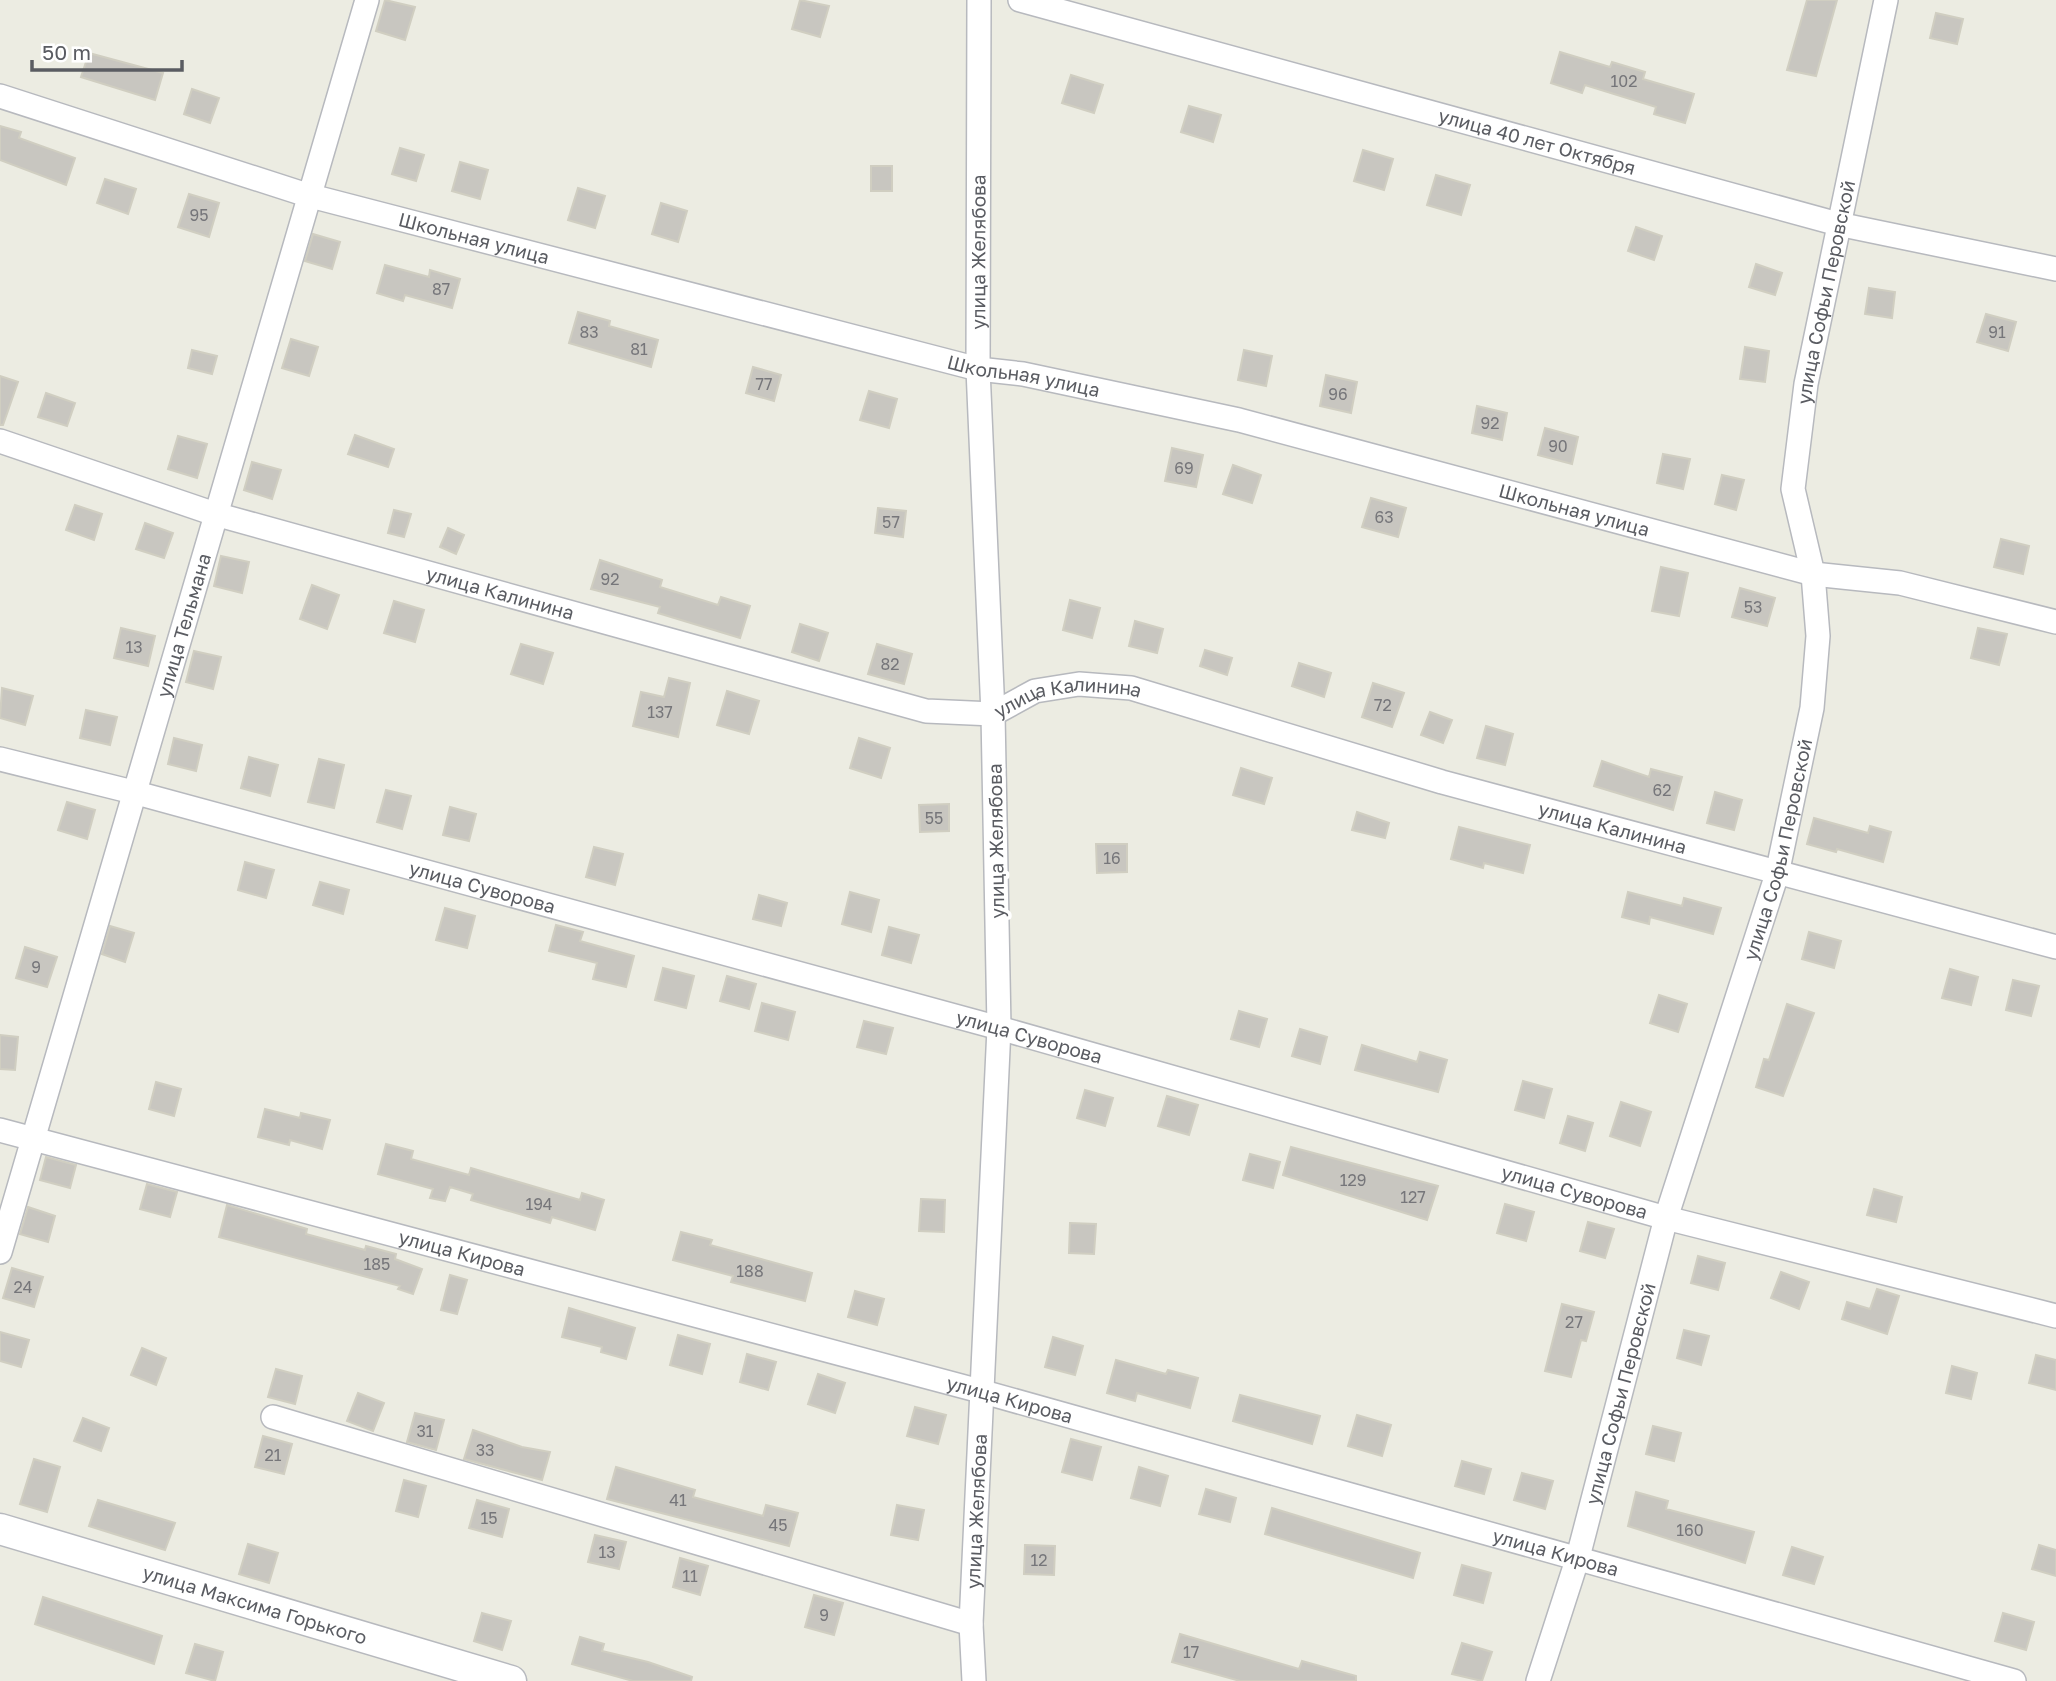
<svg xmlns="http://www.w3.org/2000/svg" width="2056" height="1681" font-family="'Golos Text',sans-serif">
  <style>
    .building { fill: #c8c6c0; stroke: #d0cec1; stroke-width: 2 }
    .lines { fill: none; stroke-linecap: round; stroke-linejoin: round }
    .minor-casing { stroke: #b7b9be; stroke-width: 26 }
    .tertiary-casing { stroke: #b7b9be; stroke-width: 33 }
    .minor { stroke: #fff; stroke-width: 23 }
    .tertiary { stroke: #fff; stroke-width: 30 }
    .labels { text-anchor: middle; stroke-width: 7; stroke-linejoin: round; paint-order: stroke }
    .number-label { font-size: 16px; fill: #76767a }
    .street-label { font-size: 19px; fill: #5a5c62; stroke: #fff }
  </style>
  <rect width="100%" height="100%" fill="#ecece2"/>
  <path class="building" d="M 385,0 L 415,7 L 405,40 L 376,31 Z
    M 800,0 L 829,6 L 820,37 L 792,29 Z
    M 1807,0 L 1837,0 L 1816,76 L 1787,70 Z
    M 1936,13 L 1963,19 L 1957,44 L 1930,38 Z
    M 1560,52 L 1610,67 L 1612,62 L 1645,72 L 1643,79 L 1694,94 L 1685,123 L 1654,114 L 1656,107 L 1585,85 L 1582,93 L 1551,83 Z
    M 89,53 L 163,73 L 155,100 L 81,77 Z
    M 1071,75 L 1103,85 L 1094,113 L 1062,103 Z
    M 192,89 L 219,98 L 210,123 L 184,114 Z
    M 1189,106 L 1221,115 L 1213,142 L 1181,132 Z
    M 0,126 L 21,132 L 19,138 L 75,158 L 66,185 L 0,160 Z
    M 400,148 L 424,155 L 416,181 L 392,174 Z
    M 1363,150 L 1393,159 L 1384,190 L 1354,181 Z
    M 460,162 L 488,170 L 480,199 L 452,191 Z
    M 871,166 L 892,166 L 892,191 L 871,191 Z
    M 1436,175 L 1470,185 L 1461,215 L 1427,205 Z
    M 105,179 L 136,189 L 128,214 L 97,203 Z
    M 578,188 L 605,196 L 595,228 L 568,220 Z
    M 189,194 L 219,203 L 209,237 L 178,227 Z
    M 661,203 L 687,211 L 678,242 L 652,234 Z
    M 1636,227 L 1662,236 L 1654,260 L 1628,251 Z
    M 313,234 L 340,242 L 332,269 L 305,261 Z
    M 1756,264 L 1782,273 L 1775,295 L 1749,287 Z
    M 385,265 L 429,277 L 430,270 L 460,279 L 452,308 L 405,295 L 403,301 L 377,293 Z
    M 1869,288 L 1895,292 L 1892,318 L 1865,314 Z
    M 578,312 L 610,321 L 609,326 L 658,340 L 651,367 L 569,343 Z
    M 1986,314 L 2016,322 L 2008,351 L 1977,342 Z
    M 291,339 L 318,347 L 309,376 L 282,368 Z
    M 1745,347 L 1769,351 L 1765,382 L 1740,379 Z
    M 192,350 L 217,356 L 212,374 L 188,368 Z
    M 1244,350 L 1272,356 L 1266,386 L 1238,380 Z
    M 753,367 L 781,375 L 774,401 L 746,393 Z
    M 1326,375 L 1357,382 L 1351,413 L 1320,406 Z
    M 0,376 L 18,382 L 3,425 L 0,425 Z
    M 869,391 L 897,399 L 889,428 L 860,420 Z
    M 46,393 L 75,403 L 67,426 L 38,417 Z
    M 1477,406 L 1507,413 L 1502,440 L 1472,433 Z
    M 1545,428 L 1578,437 L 1572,464 L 1538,455 Z
    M 355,435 L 394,449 L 388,467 L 348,454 Z
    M 178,436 L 207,444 L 197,478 L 168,469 Z
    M 1172,448 L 1203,455 L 1196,487 L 1165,481 Z
    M 1663,454 L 1690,459 L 1683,489 L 1657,483 Z
    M 252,462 L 281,470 L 272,499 L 244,490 Z
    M 1233,465 L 1261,475 L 1252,503 L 1223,494 Z
    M 1722,475 L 1744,480 L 1736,510 L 1715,504 Z
    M 1371,498 L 1406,508 L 1398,537 L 1362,527 Z
    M 75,505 L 102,514 L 94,540 L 66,530 Z
    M 878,508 L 906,511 L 903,537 L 875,533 Z
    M 394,510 L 411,514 L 404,537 L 388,533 Z
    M 145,523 L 173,533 L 164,558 L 136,549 Z
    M 448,528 L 464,535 L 456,554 L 440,547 Z
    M 2001,539 L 2029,546 L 2023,574 L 1994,567 Z
    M 221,556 L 249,562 L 242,593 L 214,586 Z
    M 600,560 L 662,580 L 660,587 L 718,605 L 721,597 L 750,606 L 740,638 L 658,613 L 660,607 L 591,589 Z
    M 1661,567 L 1688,573 L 1679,616 L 1652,611 Z
    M 312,585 L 339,595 L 327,629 L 300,619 Z
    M 1740,588 L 1775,598 L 1767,626 L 1732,617 Z
    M 1070,600 L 1100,608 L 1092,638 L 1063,630 Z
    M 394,601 L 424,610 L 415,642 L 384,633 Z
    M 1135,621 L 1163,629 L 1157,653 L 1129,646 Z
    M 800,624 L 828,633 L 819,661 L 792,652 Z
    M 121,628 L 155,636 L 148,666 L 114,658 Z
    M 1978,628 L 2007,634 L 1999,665 L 1971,658 Z
    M 521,644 L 553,653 L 543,684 L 511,674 Z
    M 877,644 L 912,654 L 904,684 L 868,674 Z
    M 1205,650 L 1232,658 L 1227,675 L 1200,666 Z
    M 194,651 L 221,657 L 213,689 L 186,682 Z
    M 1299,663 L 1331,673 L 1324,697 L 1292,686 Z
    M 669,678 L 690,683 L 678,737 L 633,726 L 641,692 L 664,697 Z
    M 1373,683 L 1404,693 L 1392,727 L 1362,717 Z
    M 2,688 L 33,696 L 25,725 L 0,718 Z
    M 727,691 L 759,701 L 749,734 L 717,725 Z
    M 86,710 L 117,717 L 110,745 L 80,738 Z
    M 1430,712 L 1452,720 L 1443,743 L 1421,735 Z
    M 1486,726 L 1513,734 L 1505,765 L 1477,758 Z
    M 174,738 L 202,745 L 196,771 L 168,764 Z
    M 859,738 L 890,748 L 881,778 L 850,768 Z
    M 249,757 L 278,765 L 270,796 L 241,788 Z
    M 319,759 L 344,765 L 334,808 L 308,802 Z
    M 1602,761 L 1649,777 L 1651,769 L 1682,777 L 1673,810 L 1594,786 Z
    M 1241,768 L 1272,778 L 1264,804 L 1233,795 Z
    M 386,790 L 411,796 L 402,829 L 377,822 Z
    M 1715,792 L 1742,800 L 1734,830 L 1707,823 Z
    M 67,802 L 95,810 L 87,839 L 58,830 Z
    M 949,804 L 949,831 L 920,832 L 919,805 Z
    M 450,807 L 476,814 L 469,841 L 443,835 Z
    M 1357,812 L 1389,823 L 1385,838 L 1352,830 Z
    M 1814,818 L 1868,833 L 1870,826 L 1891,832 L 1883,862 L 1837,849 L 1836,852 L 1807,844 Z
    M 1459,827 L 1530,845 L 1523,873 L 1484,863 L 1483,868 L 1451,859 Z
    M 1096,844 L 1127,844 L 1127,872 L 1097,873 Z
    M 594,847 L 623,854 L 615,885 L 586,877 Z
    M 245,862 L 274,870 L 266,898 L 238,890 Z
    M 320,882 L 349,890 L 343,914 L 313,905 Z
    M 850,892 L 879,900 L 871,932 L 842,924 Z
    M 1628,892 L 1682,906 L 1684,898 L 1721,908 L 1713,934 L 1650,917 L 1649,924 L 1622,917 Z
    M 759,895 L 787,903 L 781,926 L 753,919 Z
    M 445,908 L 475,916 L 467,948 L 436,940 Z
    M 556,925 L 583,932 L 580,941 L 634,956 L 626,987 L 593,979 L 597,963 L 549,951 Z
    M 110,926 L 134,933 L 125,962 L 102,954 Z
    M 889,927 L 919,935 L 911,963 L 882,955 Z
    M 1809,932 L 1841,941 L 1834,968 L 1802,959 Z
    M 25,947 L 57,957 L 47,987 L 16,978 Z
    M 663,968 L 694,976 L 686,1008 L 655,1000 Z
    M 1950,969 L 1978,977 L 1971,1005 L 1942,998 Z
    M 727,976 L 756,984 L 749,1009 L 720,1001 Z
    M 2013,980 L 2039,986 L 2031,1016 L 2006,1010 Z
    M 1659,995 L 1687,1004 L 1678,1032 L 1650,1023 Z
    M 762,1003 L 795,1012 L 788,1040 L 755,1031 Z
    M 1787,1004 L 1814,1013 L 1783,1096 L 1756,1087 L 1764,1059 L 1769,1060 Z
    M 1239,1011 L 1267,1019 L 1259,1047 L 1231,1039 Z
    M 864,1021 L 893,1028 L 886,1054 L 857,1047 Z
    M 1300,1029 L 1327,1037 L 1320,1064 L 1292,1056 Z
    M 0,1035 L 18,1037 L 15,1070 L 0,1069 Z
    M 1362,1045 L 1417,1062 L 1420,1052 L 1447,1060 L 1438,1092 L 1355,1070 Z
    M 1523,1081 L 1552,1089 L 1544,1118 L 1515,1110 Z
    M 156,1082 L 181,1089 L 174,1116 L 149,1109 Z
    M 1085,1090 L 1113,1098 L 1105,1126 L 1077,1118 Z
    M 1167,1096 L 1198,1105 L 1189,1135 L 1158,1126 Z
    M 1621,1102 L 1651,1112 L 1640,1146 L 1610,1136 Z
    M 265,1109 L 300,1118 L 301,1113 L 330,1120 L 322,1149 L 290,1140 L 289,1145 L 258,1137 Z
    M 1568,1116 L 1593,1123 L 1585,1151 L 1560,1143 Z
    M 386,1144 L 413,1151 L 411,1159 L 469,1175 L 471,1168 L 580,1200 L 582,1193 L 604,1200 L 595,1230 L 552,1217 L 550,1223 L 471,1200 L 473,1194 L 450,1187 L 445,1201 L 430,1198 L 433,1189 L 378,1174 Z
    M 1291,1147 L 1438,1186 L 1427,1220 L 1283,1175 Z
    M 1250,1154 L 1280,1162 L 1273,1188 L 1243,1180 Z
    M 46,1157 L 76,1165 L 70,1188 L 40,1180 Z
    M 147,1184 L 177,1192 L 170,1217 L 140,1209 Z
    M 1874,1189 L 1902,1197 L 1896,1222 L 1867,1215 Z
    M 921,1199 L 945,1200 L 944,1232 L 919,1231 Z
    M 1505,1204 L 1534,1212 L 1526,1241 L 1497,1233 Z
    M 227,1205 L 307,1229 L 306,1234 L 365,1250 L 366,1246 L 396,1254 L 395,1259 L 422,1269 L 413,1294 L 398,1289 L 400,1286 L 219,1237 Z
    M 28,1207 L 55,1216 L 48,1242 L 20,1234 Z
    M 1588,1222 L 1614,1229 L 1605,1258 L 1580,1251 Z
    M 1070,1223 L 1096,1224 L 1094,1254 L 1069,1253 Z
    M 681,1232 L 712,1240 L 710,1245 L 812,1273 L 805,1301 L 731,1282 L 733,1276 L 673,1260 Z
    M 1698,1256 L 1725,1263 L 1718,1290 L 1691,1283 Z
    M 12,1268 L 43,1277 L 34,1307 L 3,1298 Z
    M 1781,1272 L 1809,1282 L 1799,1309 L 1771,1298 Z
    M 450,1275 L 467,1280 L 457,1314 L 441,1310 Z
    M 1877,1289 L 1899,1296 L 1887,1334 L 1842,1319 L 1847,1302 L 1870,1309 Z
    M 855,1291 L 884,1299 L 877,1325 L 848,1317 Z
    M 1562,1304 L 1594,1312 L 1586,1341 L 1581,1340 L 1571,1377 L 1545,1371 Z
    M 569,1308 L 635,1328 L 626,1359 L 601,1352 L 602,1347 L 562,1337 Z
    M 1684,1330 L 1709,1336 L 1701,1365 L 1677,1358 Z
    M 0,1332 L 29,1340 L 21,1367 L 0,1361 Z
    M 678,1335 L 710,1344 L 702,1374 L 670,1365 Z
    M 1053,1337 L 1083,1346 L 1075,1375 L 1045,1367 Z
    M 142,1348 L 166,1358 L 156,1385 L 131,1375 Z
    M 747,1354 L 776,1362 L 768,1390 L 740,1382 Z
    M 2036,1355 L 2056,1360 L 2056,1390 L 2029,1383 Z
    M 1116,1360 L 1166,1374 L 1168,1370 L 1198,1378 L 1190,1408 L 1137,1393 L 1135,1401 L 1107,1393 Z
    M 1952,1366 L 1977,1373 L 1971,1399 L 1946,1393 Z
    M 276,1369 L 302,1376 L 295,1404 L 268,1397 Z
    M 818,1374 L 845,1383 L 835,1413 L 808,1404 Z
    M 358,1393 L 384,1403 L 373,1431 L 347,1421 Z
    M 1240,1395 L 1320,1416 L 1312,1444 L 1233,1421 Z
    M 915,1407 L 946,1415 L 938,1444 L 907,1436 Z
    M 415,1413 L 444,1420 L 436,1450 L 407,1442 Z
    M 1357,1415 L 1391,1425 L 1382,1456 L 1348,1446 Z
    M 83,1418 L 109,1428 L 101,1451 L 74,1441 Z
    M 1653,1426 L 1681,1433 L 1674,1461 L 1646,1454 Z
    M 473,1430 L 522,1447 L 550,1452 L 542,1480 L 464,1459 Z
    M 263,1436 L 292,1444 L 284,1474 L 255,1467 Z
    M 1071,1439 L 1101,1447 L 1092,1480 L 1062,1472 Z
    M 34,1459 L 60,1467 L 47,1512 L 20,1504 Z
    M 1462,1461 L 1491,1469 L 1484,1494 L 1455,1486 Z
    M 616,1467 L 695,1490 L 693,1497 L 763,1516 L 766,1505 L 798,1513 L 789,1546 L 607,1499 Z
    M 1139,1467 L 1168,1476 L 1160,1506 L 1131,1498 Z
    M 1522,1473 L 1553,1481 L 1545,1509 L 1514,1500 Z
    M 404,1480 L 426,1486 L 418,1517 L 396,1511 Z
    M 1206,1489 L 1236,1498 L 1230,1522 L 1199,1514 Z
    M 1636,1492 L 1668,1501 L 1666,1509 L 1754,1532 L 1745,1563 L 1628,1526 Z
    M 98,1500 L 175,1523 L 165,1550 L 89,1526 Z
    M 477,1500 L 509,1509 L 502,1537 L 469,1528 Z
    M 897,1505 L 924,1510 L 918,1540 L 891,1535 Z
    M 1272,1508 L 1420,1553 L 1413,1578 L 1265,1534 Z
    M 595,1535 L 626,1542 L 619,1569 L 588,1562 Z
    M 248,1544 L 278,1553 L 269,1583 L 239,1574 Z
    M 1025,1545 L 1055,1546 L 1054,1575 L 1024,1574 Z
    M 2039,1545 L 2056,1550 L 2056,1576 L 2032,1569 Z
    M 1792,1547 L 1823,1557 L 1814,1584 L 1783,1575 Z
    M 680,1558 L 708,1566 L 700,1595 L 673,1587 Z
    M 1462,1565 L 1491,1573 L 1483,1603 L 1454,1595 Z
    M 814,1595 L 843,1603 L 834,1635 L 805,1627 Z
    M 43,1597 L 162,1636 L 154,1664 L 35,1624 Z
    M 482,1613 L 511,1621 L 502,1650 L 474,1641 Z
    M 2003,1613 L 2034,1622 L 2026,1650 L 1995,1641 Z
    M 1180,1634 L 1299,1669 L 1302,1661 L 1356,1676 L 1356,1681 L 1240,1681 L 1172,1662 Z
    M 580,1637 L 604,1644 L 602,1651 L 648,1662 L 692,1677 L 691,1681 L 633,1681 L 572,1664 Z
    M 1462,1643 L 1492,1652 L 1482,1681 L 1452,1674 Z
    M 195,1644 L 223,1652 L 215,1681 L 186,1673 Z"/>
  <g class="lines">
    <defs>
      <g id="minor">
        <path id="s1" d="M 1020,0 L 1838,224 L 2056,269"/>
        <path id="s2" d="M 0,96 L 307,195 L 978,369 L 1023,374 L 1239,420 L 1813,574 L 1900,583 L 2056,622"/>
        <path id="s3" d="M 0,441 L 215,514 L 926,711 L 993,714 L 1035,691 L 1079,684 L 1131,688 L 1442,782 L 2056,947"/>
        <path id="s4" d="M 0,759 L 133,792 L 999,1028 L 1666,1218 L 2056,1316"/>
        <path id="s5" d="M 0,1130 L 980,1391 L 2014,1681"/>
        <path id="s6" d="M 0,1252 L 367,0"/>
        <path d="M 273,1417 L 971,1624"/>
        <path id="s7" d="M 974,1681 L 971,1624 L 999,1028 L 993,714 L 978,369 L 979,0"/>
        <path id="s8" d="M 1538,1681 L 1578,1557 L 1666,1218 L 1777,874 L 1812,708 L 1818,636 L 1813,574 L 1793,489 L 1806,384 L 1886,0"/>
      </g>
      <g id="tertiary">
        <path id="s9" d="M 0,1529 L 511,1681"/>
      </g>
    </defs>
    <use href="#minor" class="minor-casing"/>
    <use href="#tertiary" class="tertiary-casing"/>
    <use href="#minor" class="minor"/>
    <use href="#tertiary" class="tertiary"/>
  </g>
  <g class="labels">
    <g class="number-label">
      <text x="1624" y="87">102</text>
      <text x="199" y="221">95</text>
      <text x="441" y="295">87</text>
      <text x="589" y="338">83</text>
      <text x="1997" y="338">91</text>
      <text x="639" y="355">81</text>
      <text x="764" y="390">77</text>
      <text x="1338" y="400">96</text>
      <text x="1490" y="429">92</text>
      <text x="1558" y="452">90</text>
      <text x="1184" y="474">69</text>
      <text x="1384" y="523">63</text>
      <text x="891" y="528">57</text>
      <text x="610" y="585">92</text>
      <text x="1753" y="613">53</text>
      <text x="134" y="653">13</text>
      <text x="890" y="670">82</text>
      <text x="1383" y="711">72</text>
      <text x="660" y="718">137</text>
      <text x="1662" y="796">62</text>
      <text x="934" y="824">55</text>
      <text x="1112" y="864">16</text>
      <text x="36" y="973">9</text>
      <text x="1353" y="1186">129</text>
      <text x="1413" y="1203">127</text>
      <text x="539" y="1210">194</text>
      <text x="377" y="1270">185</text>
      <text x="750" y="1277">188</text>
      <text x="23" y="1293">24</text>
      <text x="1574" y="1328">27</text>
      <text x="425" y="1437">31</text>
      <text x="485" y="1456">33</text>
      <text x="273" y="1461">21</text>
      <text x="678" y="1506">41</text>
      <text x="489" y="1524">15</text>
      <text x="778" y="1531">45</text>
      <text x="1690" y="1536">160</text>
      <text x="607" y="1558">13</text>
      <text x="1039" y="1566">12</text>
      <text x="690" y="1582">11</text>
      <text x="824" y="1621">9</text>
      <text x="1191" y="1658">17</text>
    </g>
    <g class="street-label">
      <text dy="7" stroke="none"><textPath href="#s1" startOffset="536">улица 40 лет Октября</textPath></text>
      <text dy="7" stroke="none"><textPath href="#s2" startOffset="495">Школьная улица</textPath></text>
      <text dy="7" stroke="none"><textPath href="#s7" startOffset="1430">улица Желябова</textPath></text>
      <text dy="7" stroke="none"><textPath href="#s8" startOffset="1433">улица Софьи Перовской</textPath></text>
      <text dy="7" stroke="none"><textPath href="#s2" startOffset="1062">Школьная улица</textPath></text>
      <text dy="7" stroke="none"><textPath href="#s2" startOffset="1629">Школьная улица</textPath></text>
      <text dy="7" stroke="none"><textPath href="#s3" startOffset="523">улица Калинина</textPath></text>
      <text dy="7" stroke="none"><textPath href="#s6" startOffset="653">улица Тельмана</textPath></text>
      <text dy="7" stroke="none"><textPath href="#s3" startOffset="1111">улица Калинина</textPath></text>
      <text dy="7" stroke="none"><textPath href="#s3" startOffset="1678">улица Калинина</textPath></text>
      <text transform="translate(996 841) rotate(-91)" y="7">улица Желябова</text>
      <text dy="7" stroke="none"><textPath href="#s8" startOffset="866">улица Софьи Перовской</textPath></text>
      <text dy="7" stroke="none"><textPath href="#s4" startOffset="499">улица Суворова</textPath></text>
      <text dy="7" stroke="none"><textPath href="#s4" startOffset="1066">улица Суворова</textPath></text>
      <text dy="7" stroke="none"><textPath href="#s4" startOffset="1633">улица Суворова</textPath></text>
      <text dy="7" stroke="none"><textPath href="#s5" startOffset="478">улица Кирова</textPath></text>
      <text dy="7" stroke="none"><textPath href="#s8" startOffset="299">улица Софьи Перовской</textPath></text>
      <text dy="7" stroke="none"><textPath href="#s5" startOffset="1045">улица Кирова</textPath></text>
      <text dy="7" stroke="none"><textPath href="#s7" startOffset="170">улица Желябова</textPath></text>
      <text dy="7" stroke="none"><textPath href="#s5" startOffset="1612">улица Кирова</textPath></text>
      <text dy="7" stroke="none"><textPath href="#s9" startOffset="266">улица Максима Горького</textPath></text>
    </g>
  </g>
  <path d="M32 60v10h150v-10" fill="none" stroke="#5a5c62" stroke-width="3.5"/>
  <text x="42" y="60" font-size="21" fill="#5a5c62" stroke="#ffffff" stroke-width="5" paint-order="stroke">50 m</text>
</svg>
